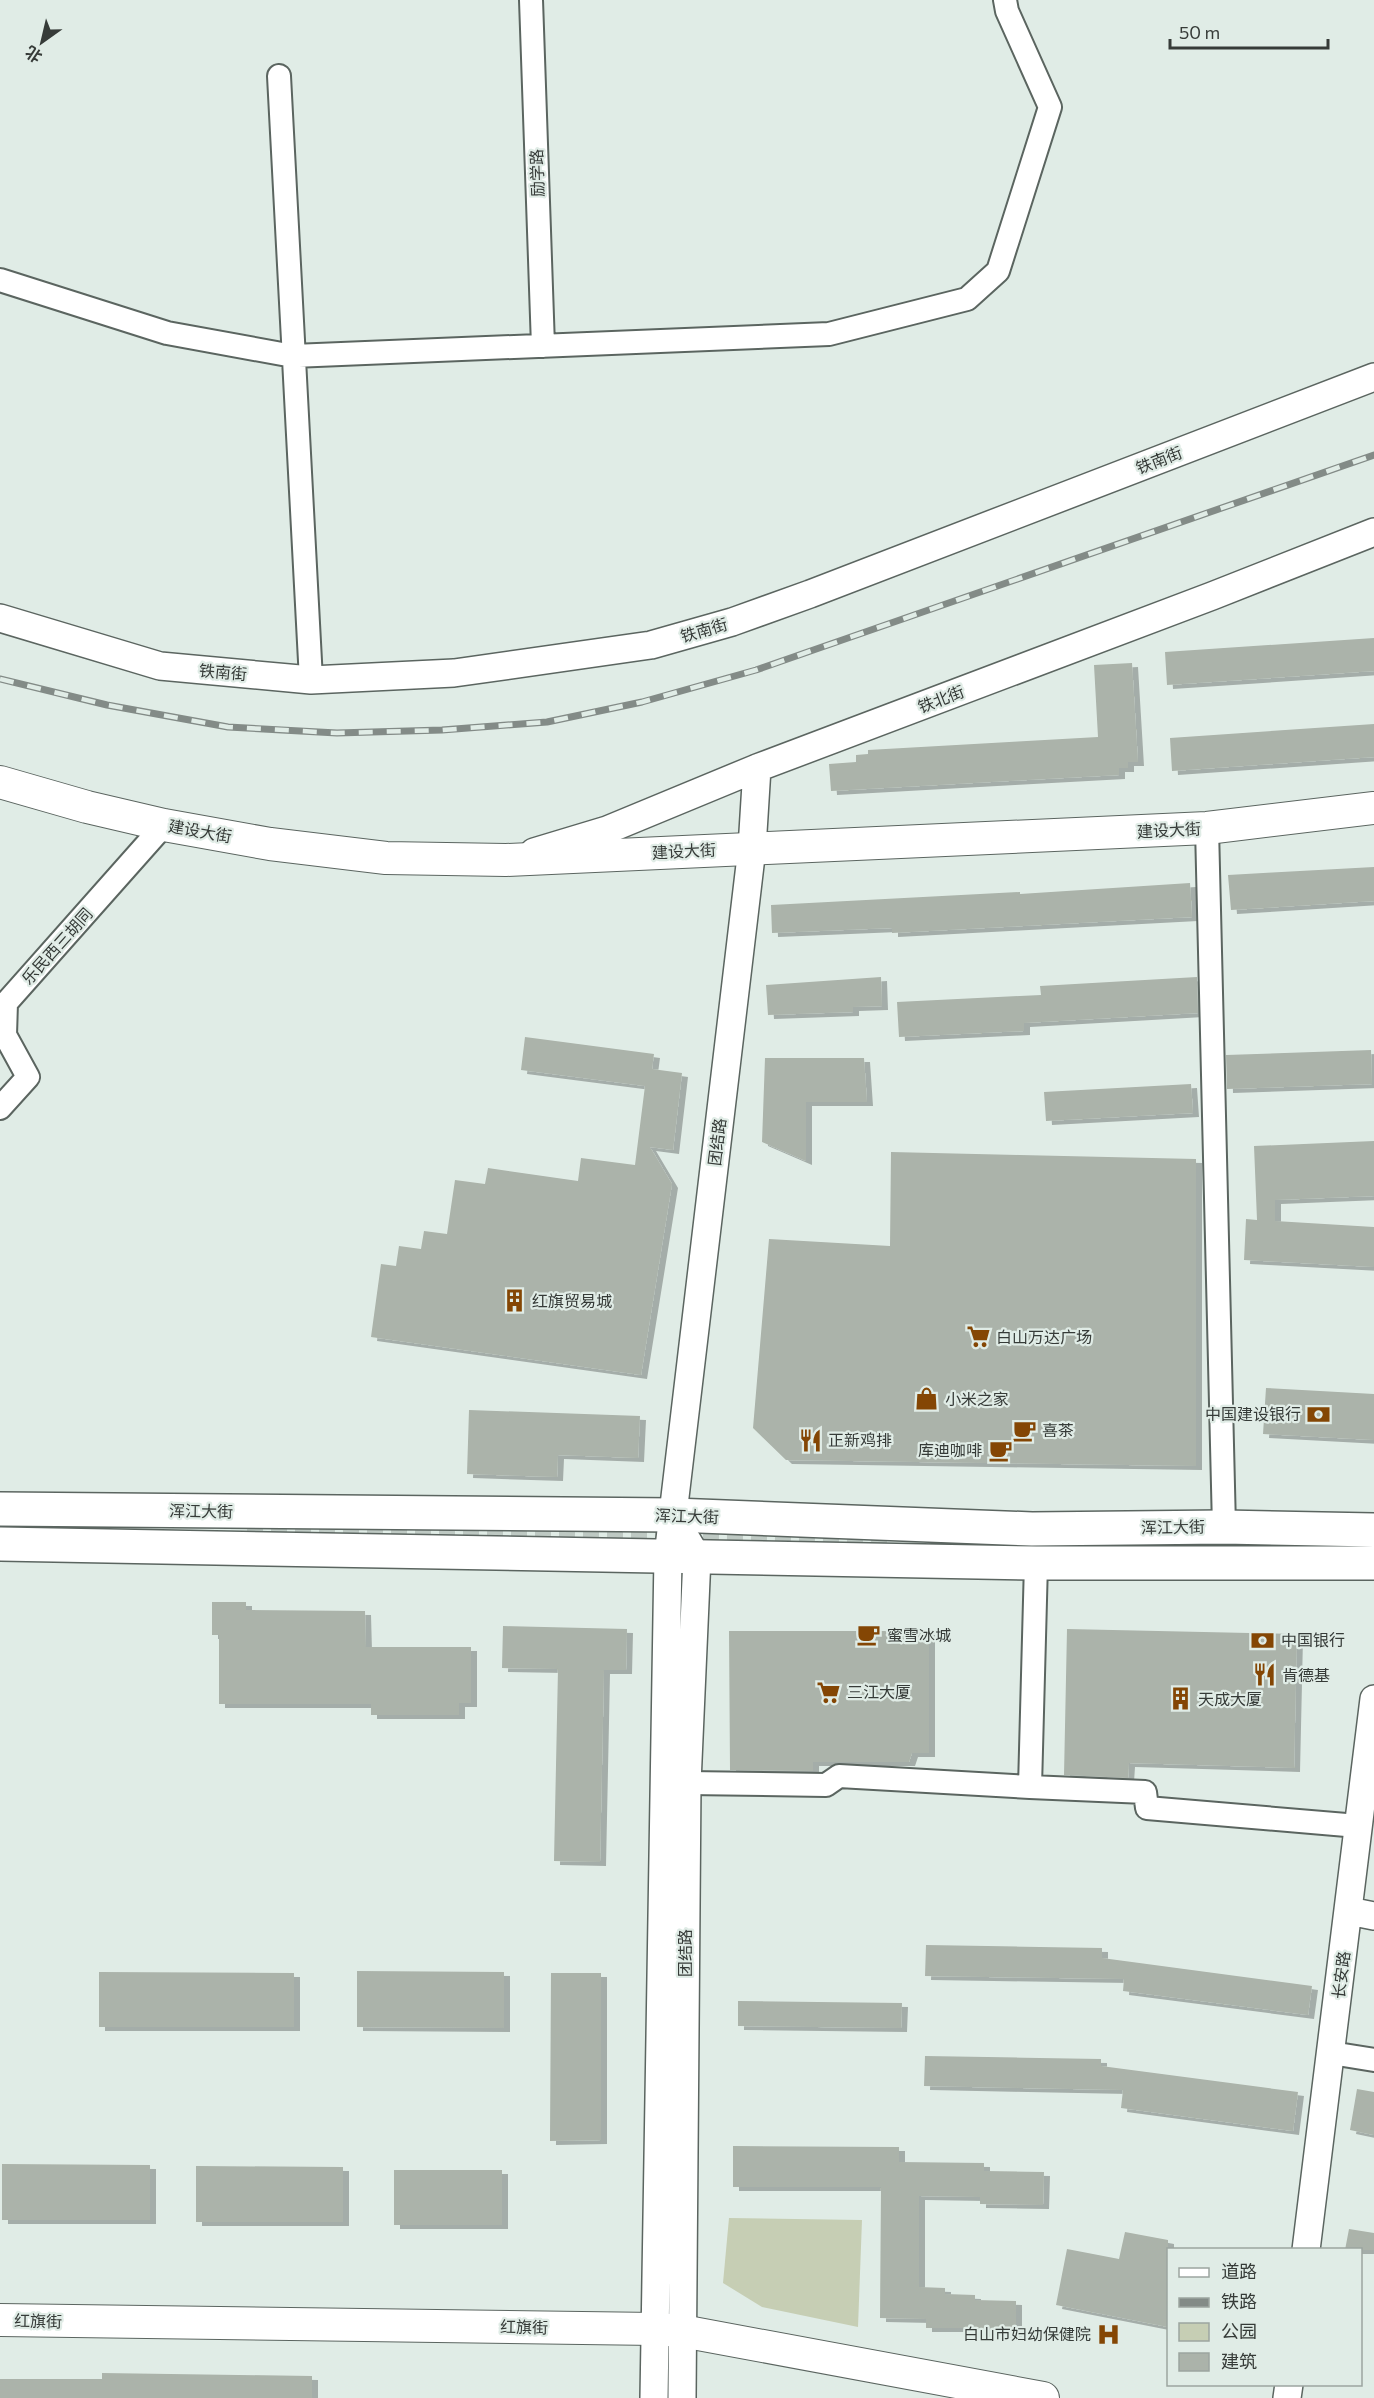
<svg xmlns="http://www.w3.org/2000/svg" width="1374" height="2398" font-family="Commissioner,'Noto Sans SC',sans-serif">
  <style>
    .green { fill: #c6ceb4 }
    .building { fill: #abb3aa; filter: url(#shadow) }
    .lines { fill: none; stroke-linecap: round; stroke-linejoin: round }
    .pedestrian-tunnel { stroke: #bec9c3; stroke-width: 16; stroke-dasharray: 16 8; stroke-linecap: butt }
    .minor-casing { stroke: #5b6560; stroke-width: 26 }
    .tertiary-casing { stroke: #5b6560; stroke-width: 30 }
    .secondary-casing { stroke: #5b6560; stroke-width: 34 }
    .primary-casing { stroke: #5b6560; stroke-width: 36 }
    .minor { stroke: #fff; stroke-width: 22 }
    .tertiary { stroke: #fff; stroke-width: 27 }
    .secondary { stroke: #fff; stroke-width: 32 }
    .primary { stroke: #fff; stroke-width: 33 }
    .rail-casing { stroke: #838b87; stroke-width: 7 }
    .rail { stroke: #e0ece6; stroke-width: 4.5; stroke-dasharray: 14; stroke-linecap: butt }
    .labels { text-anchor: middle; stroke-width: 4.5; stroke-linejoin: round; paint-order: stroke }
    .street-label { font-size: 16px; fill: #363b38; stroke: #e0ece6 }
    .poi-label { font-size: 16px; fill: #363b38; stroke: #e0ece6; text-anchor: start }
  </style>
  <defs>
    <filter id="shadow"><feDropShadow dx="6" dy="4" stdDeviation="0" flood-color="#0004"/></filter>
  </defs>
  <rect width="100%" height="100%" fill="#e0ece6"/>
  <path class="green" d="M 729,2218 L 862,2220 L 858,2327 L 762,2307 L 723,2283 Z"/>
  <path class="building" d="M 1374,638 L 1374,671 L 1167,685 L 1165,652 Z
    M 1132,663 L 1138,762 L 1128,762 L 1128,768 L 1119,768 L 1119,775 L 831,791 L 829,764 L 856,762 L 856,755 L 868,754 L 868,750 L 1098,737 L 1094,665 Z
    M 1374,724 L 1374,757 L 1172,771 L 1170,738 Z
    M 1374,867 L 1374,901 L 1231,910 L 1228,875 Z
    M 1190,883 L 1192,917 L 892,933 L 892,928 L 772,933 L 771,905 L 1020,892 L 1020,894 Z
    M 881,977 L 882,1006 L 853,1007 L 853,1012 L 768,1015 L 766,985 Z
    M 1197,977 L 1198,1013 L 1024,1023 L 1024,1031 L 899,1037 L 897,1002 L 1041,995 L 1040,986 Z
    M 525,1037 L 654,1054 L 652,1069 L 682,1073 L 673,1150 L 650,1147 L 672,1184 L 641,1375 L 371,1337 L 381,1264 L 396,1266 L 399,1246 L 421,1249 L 424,1231 L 447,1234 L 455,1180 L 485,1184 L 488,1168 L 578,1181 L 581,1158 L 635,1165 L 645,1086 L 521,1070 Z
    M 1371,1050 L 1372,1084 L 1227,1089 L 1226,1055 Z
    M 765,1058 L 864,1058 L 867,1102 L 806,1102 L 806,1161 L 762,1142 Z
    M 1191,1084 L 1193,1113 L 1046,1121 L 1044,1092 Z
    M 1374,1141 L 1374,1196 L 1275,1200 L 1275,1221 L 1374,1227 L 1374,1267 L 1244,1260 L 1246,1219 L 1257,1220 L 1254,1146 Z
    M 891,1152 L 1196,1159 L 1196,1466 L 786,1460 L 753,1428 L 769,1239 L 890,1246 Z
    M 1266,1388 L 1374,1394 L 1374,1440 L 1263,1434 Z
    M 469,1410 L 640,1416 L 638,1458 L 558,1455 L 557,1477 L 467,1474 Z
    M 212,1602 L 246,1602 L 246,1610 L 365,1611 L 366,1647 L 471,1647 L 471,1703 L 459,1703 L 459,1715 L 371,1715 L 371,1704 L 219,1704 L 219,1635 L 212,1635 Z
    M 503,1626 L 627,1629 L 626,1670 L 604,1670 L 600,1862 L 554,1861 L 558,1669 L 502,1668 Z
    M 1067,1629 L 1297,1634 L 1294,1768 L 1129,1763 L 1128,1778 L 1064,1775 Z
    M 729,1631 L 929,1631 L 929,1753 L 912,1753 L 909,1762 L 813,1762 L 813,1771 L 730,1770 Z
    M 926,1945 L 1102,1948 L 1102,1958 L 1312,1986 L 1308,2015 L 1123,1991 L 1124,1979 L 925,1976 Z
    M 357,1971 L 504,1972 L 504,2028 L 357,2027 Z
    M 99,1972 L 294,1973 L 294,2027 L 99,2027 Z
    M 551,1973 L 601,1973 L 601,2140 L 550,2141 Z
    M 738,2001 L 902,2003 L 901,2028 L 738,2026 Z
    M 925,2056 L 1101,2059 L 1101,2066 L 1298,2092 L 1293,2131 L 1121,2108 L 1123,2090 L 924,2086 Z
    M 1357,2089 L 1374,2092 L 1374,2135 L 1350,2130 Z
    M 733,2146 L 899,2147 L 899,2162 L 984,2163 L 984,2171 L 1044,2172 L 1043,2205 L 980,2204 L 980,2197 L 919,2196 L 919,2287 L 945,2288 L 945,2294 L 975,2295 L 975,2300 L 1016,2301 L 1016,2335 L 970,2335 L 970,2328 L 926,2328 L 926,2319 L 880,2318 L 881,2187 L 733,2187 Z
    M 2,2164 L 150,2165 L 150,2220 L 2,2220 Z
    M 196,2166 L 343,2167 L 343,2222 L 196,2222 Z
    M 394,2170 L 502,2170 L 502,2225 L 394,2225 Z
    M 1349,2229 L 1374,2233 L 1374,2250 L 1345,2250 Z
    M 1125,2232 L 1168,2240 L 1168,2327 L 1056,2305 L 1067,2249 L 1119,2259 Z
    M 102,2373 L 312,2376 L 312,2398 L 0,2398 L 0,2379 L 102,2379 Z"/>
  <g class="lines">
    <path class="pedestrian-tunnel" d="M 247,1532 L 893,1540
      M 1126,1544 L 1286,1547"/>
    <defs>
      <path id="minor" d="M 531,0 L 543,346
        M 279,76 L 311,680
        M 0,280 L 167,333 L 293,356 L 829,334 L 967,299 L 998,271 L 1050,107 L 1007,11 L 1005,0
        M 1207,828 L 1224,1527
        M 0,1108 L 28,1077 L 5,1035 L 6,1003 L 164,825
        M 687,1783 L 826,1785 L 839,1776 L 1030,1787 L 1036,1563
        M 1030,1787 L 1145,1792 L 1147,1808 L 1358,1826
        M 1331,2053 L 1374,2060"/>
      <path id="tertiary" d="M 0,618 L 160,666 L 311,680 L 454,673 L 651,645 L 732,622 L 810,594 L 1374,377
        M 534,852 L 607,830 L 757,768 L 1212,596 L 1374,532
        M 1349,1911 L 1374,1916
        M 1306,2250 L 1374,1699
        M 654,2398 L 668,1556 L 752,848 L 757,768
        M 682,2398 L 687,1783 L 697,1557 L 687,1540
        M 1287,2398 L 1289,2384"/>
      <path id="secondary" d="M 0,782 L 87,807 L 164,825 L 270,844 L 386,858 L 506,860 L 1207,828 L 1374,808
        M 0,2320 L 656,2329 L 682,2331 L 1043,2398"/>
      <path id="primary" d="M 0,1509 L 674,1515 L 1032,1529 L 1224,1527 L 1374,1530
        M 0,1544 L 1036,1563 L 1374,1563"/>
    </defs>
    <use href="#minor" class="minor-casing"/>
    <use href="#tertiary" class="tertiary-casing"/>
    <use href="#secondary" class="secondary-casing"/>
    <use href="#primary" class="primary-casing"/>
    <use href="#minor" class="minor"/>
    <use href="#tertiary" class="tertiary"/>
    <use href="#secondary" class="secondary"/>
    <use href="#primary" class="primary"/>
    <defs>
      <path id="rail" d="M 0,679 L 107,705 L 228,727 L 337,733 L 442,730 L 547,722 L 642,702 L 756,670 L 1374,455"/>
    </defs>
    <use href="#rail" class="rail-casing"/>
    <use href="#rail" class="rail"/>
  </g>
  <defs>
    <symbol id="building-bare" viewBox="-9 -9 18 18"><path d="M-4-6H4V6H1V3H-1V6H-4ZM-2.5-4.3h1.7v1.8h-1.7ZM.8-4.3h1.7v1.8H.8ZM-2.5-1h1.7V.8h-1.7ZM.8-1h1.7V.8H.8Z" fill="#844604" stroke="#e0ece6" stroke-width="2.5" paint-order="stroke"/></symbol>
    <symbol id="supermarket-bare" viewBox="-9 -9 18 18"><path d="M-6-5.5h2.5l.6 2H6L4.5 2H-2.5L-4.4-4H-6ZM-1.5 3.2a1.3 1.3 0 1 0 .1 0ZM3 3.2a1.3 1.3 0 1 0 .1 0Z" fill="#844604" stroke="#e0ece6" stroke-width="2.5" paint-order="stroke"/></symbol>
    <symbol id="shop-bare" viewBox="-9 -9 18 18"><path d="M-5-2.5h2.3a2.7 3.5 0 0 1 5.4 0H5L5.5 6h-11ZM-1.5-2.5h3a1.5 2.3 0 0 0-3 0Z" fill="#844604" stroke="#e0ece6" stroke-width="2.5" paint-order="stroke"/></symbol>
    <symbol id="bank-bare" viewBox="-9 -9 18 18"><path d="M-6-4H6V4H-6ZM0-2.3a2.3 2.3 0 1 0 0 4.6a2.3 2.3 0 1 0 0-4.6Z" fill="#844604" stroke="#e0ece6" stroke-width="2.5" paint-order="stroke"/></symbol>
    <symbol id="cafe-bare" viewBox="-9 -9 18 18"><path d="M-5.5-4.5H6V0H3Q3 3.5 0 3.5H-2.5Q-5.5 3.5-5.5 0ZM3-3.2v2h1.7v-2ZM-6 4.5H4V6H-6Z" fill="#844604" stroke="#e0ece6" stroke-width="2.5" paint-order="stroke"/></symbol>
    <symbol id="restaurant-bare" viewBox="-9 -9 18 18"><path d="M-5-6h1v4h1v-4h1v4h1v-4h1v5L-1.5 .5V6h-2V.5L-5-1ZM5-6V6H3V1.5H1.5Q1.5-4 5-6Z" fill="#844604" stroke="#e0ece6" stroke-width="2.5" paint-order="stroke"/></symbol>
    <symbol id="hospital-bare" viewBox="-9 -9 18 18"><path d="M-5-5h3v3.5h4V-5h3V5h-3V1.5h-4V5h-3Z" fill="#844604" stroke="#e0ece6" stroke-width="2.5" paint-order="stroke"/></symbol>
  </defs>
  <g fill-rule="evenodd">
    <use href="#building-bare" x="498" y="1284" width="33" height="33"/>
    <use href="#supermarket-bare" x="962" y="1320" width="33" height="33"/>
    <use href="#shop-bare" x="910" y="1382" width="33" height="33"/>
    <use href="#bank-bare" x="1302" y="1398" width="33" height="33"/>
    <use href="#cafe-bare" x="1008" y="1414" width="33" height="33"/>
    <use href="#restaurant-bare" x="794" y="1424" width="33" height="33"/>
    <use href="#cafe-bare" x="984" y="1434" width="33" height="33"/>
    <use href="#cafe-bare" x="852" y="1618" width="33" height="33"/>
    <use href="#bank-bare" x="1246" y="1624" width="33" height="33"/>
    <use href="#restaurant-bare" x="1248" y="1658" width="33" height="33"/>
    <use href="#supermarket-bare" x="812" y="1676" width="33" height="33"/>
    <use href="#building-bare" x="1164" y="1682" width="33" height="33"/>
    <use href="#hospital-bare" x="1092" y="2318" width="33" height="33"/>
  </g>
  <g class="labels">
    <g class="street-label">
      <text transform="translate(537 173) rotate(-92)" y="6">励学路</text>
      <text transform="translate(1159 460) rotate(-21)" y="6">铁南街</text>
      <text transform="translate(704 630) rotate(-16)" y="6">铁南街</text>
      <text transform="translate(223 672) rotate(5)" y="6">铁南街</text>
      <text transform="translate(941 699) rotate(-21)" y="6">铁北街</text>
      <text transform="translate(1169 830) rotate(-3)" y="6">建设大街</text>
      <text transform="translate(200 831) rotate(10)" y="6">建设大街</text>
      <text transform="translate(684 851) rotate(-3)" y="6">建设大街</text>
      <text transform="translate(57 946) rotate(-48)" y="6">乐民西三胡同</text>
      <text transform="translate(717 1142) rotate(-83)" y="6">团结路</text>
      <text transform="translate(201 1511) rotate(1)" y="6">浑江大街</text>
      <text transform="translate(687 1516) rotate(2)" y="6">浑江大街</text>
      <text transform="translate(1173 1527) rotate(-1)" y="6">浑江大街</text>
      <text transform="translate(685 1953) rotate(-90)" y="6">团结路</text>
      <text transform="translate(1341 1975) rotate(-83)" y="6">长安路</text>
      <text transform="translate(38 2321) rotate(1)" y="6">红旗街</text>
      <text transform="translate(524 2327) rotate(1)" y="6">红旗街</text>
    </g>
    <g class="poi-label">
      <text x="532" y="1307">红旗贸易城</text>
      <text x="996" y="1343">白山万达广场</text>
      <text x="945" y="1405">小米之家</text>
      <text x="1301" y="1420" text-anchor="end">中国建设银行</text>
      <text x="1042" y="1436">喜茶</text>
      <text x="828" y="1446">正新鸡排</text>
      <text x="982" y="1456" text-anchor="end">库迪咖啡</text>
      <text x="887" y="1641">蜜雪冰城</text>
      <text x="1281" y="1646">中国银行</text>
      <text x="1282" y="1681">肯德基</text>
      <text x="847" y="1698">三江大厦</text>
      <text x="1198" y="1705">天成大厦</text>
      <text x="1091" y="2340" text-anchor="end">白山市妇幼保健院</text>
    </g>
  </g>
  <rect x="1167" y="2248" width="195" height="138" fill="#e0ece6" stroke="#9ca5a0" stroke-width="1.5"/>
  <rect x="1179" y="2268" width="30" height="9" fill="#ffffff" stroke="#9ca5a0" stroke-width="1.5"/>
  <text x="1221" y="2278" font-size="18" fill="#363b38">道路</text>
  <rect x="1179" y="2298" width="30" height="9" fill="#838b87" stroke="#9ca5a0" stroke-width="1.5"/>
  <text x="1221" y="2308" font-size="18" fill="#363b38">铁路</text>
  <rect x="1179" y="2323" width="30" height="18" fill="#c6ceb4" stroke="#9ca5a0" stroke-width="1.5"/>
  <text x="1221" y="2338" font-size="18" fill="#363b38">公园</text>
  <rect x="1179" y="2353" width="30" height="18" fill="#abb3aa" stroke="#9ca5a0" stroke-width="1.5"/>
  <text x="1221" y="2368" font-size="18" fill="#363b38">建筑</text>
  <g transform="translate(42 42) rotate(214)" stroke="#e0ece6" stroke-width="4.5" paint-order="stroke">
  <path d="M0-4.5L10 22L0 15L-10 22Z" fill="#363b38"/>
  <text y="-9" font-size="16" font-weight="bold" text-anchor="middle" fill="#363b38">北</text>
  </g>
  <path d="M1170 39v9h158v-9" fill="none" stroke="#363b38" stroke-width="3"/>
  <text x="1179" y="39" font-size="18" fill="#363b38" stroke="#e0ece6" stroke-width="4.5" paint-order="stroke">50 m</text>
</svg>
